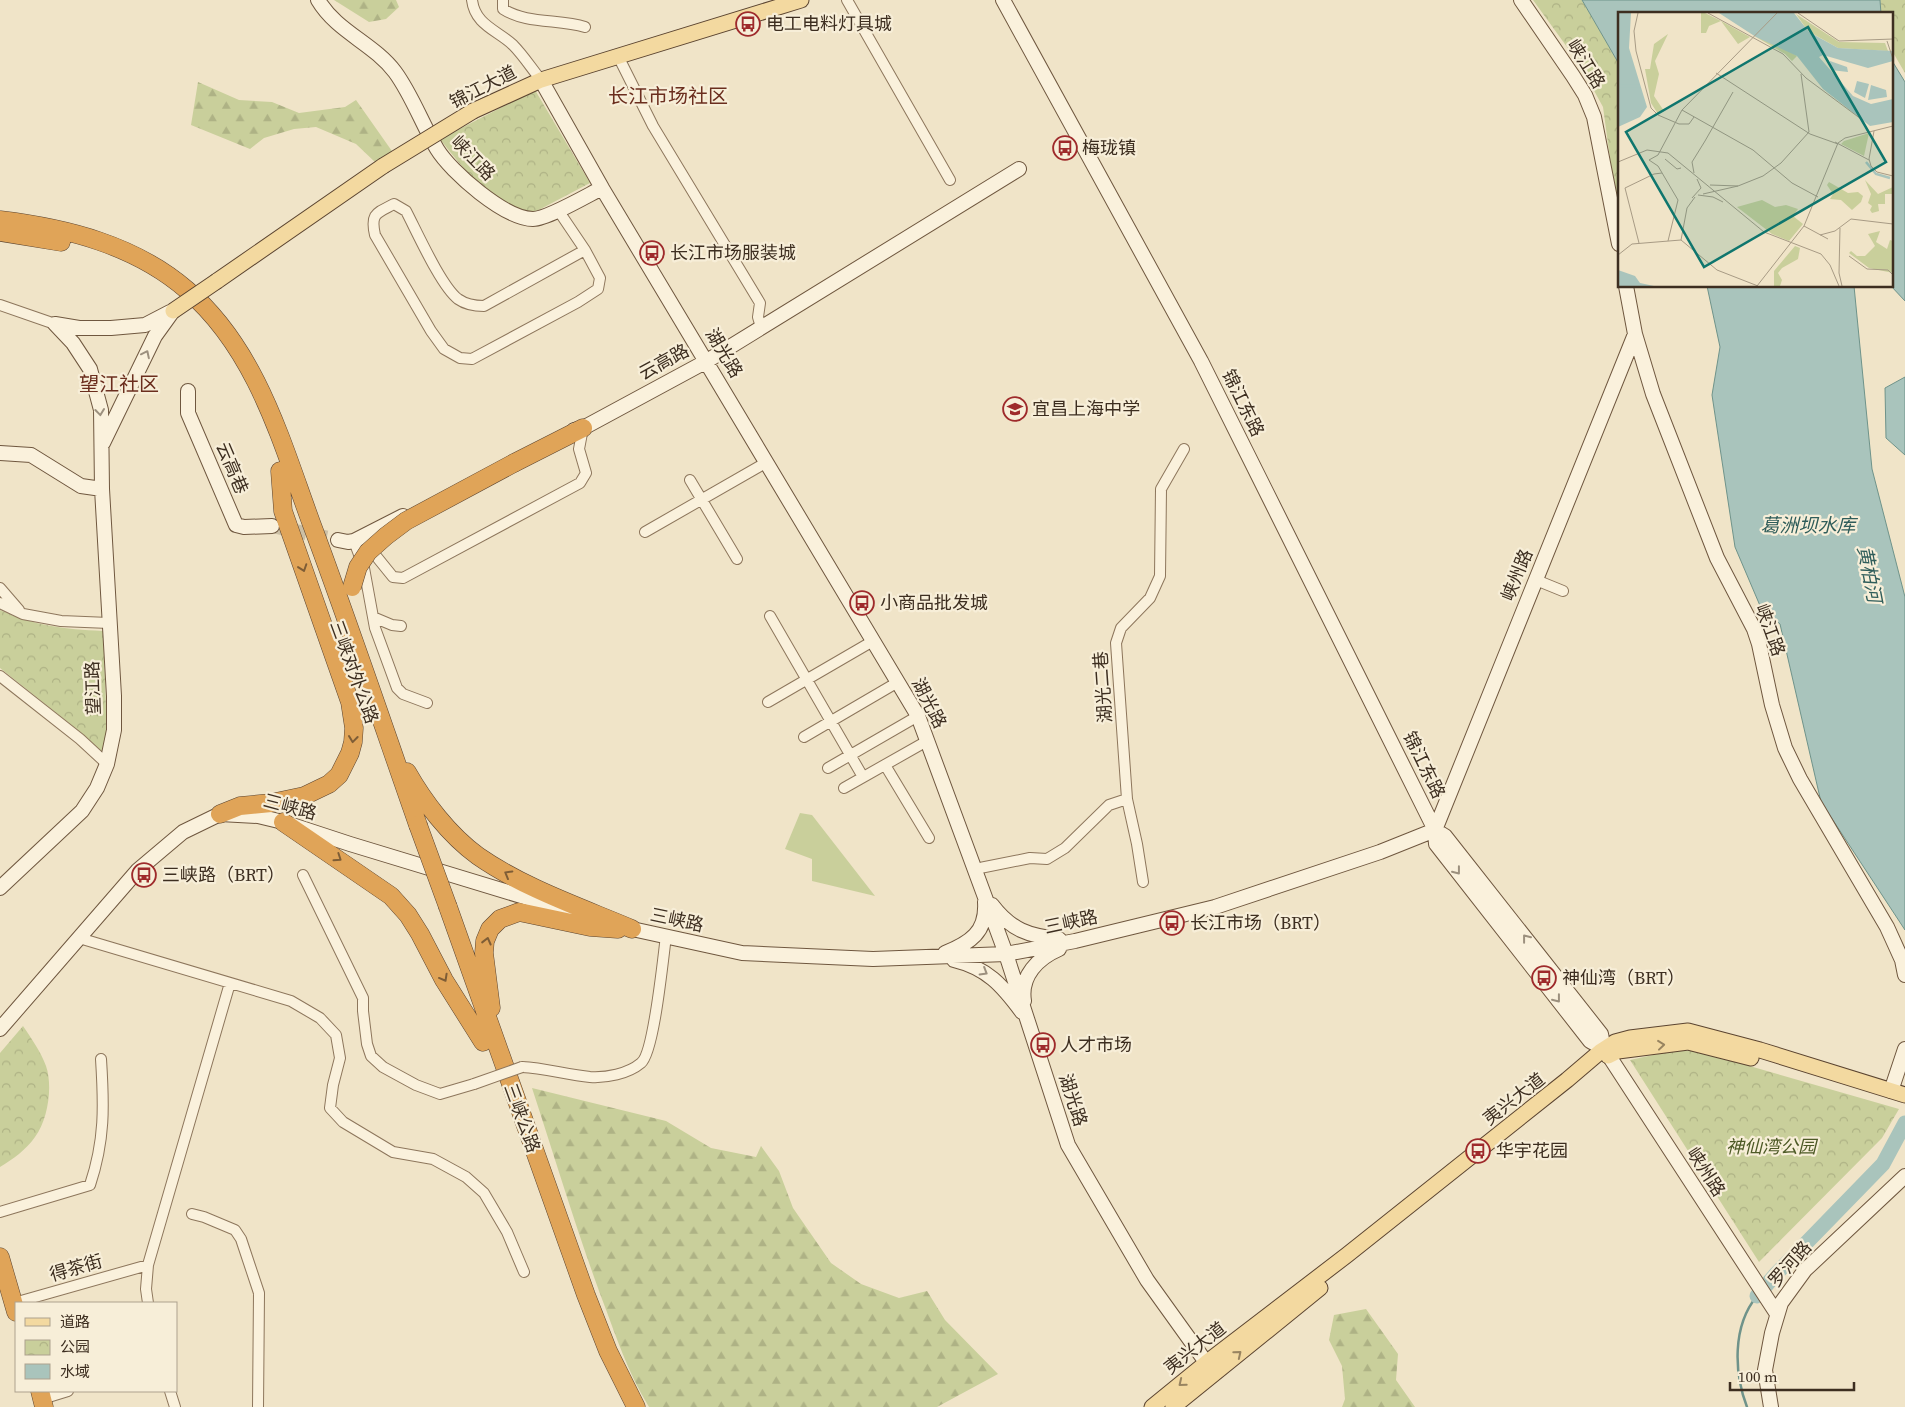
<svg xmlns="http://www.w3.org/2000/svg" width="1905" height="1407" viewBox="0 0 1905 1407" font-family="'Source Serif 4','Noto Sans SC',serif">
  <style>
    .green { fill: #c9cf9b }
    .forest { fill: url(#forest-firs) }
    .park { fill: url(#park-crowns) }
    .water { fill: #a9c4bc; stroke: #6f938a }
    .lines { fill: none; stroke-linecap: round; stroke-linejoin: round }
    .stream { stroke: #6f938a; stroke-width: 2.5 }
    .river { stroke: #a9c4bc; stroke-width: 15 }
    .secondary-tunnel { stroke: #ccc0a6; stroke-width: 14; stroke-dasharray: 14 7; stroke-linecap: butt }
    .street-casing { stroke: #8d765c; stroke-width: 12 }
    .secondary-casing { stroke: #6f573f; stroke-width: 16 }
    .primary-casing { stroke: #5b4430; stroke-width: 17 }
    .highway-casing { stroke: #5b4430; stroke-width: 19 }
    .street { stroke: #faf1dc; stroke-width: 10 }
    .secondary { stroke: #faf1dc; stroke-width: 14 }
    .primary { stroke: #f3d9a0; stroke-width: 15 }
    .highway { stroke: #e0a458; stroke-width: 18 }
    .street-bridge-casing { stroke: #8d765c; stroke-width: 12; stroke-linecap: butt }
    .primary-bridge-casing { stroke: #5b4430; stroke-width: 17; stroke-linecap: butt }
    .highway-bridge-casing { stroke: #5b4430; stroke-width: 19; stroke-linecap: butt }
    .street-bridge { stroke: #faf1dc; stroke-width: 10 }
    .primary-bridge { stroke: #f3d9a0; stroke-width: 15 }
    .highway-bridge { stroke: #e0a458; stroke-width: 18 }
    .oneway { stroke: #9c907e }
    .oneway2 { stroke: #7e5d36 }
    .oneway3 { stroke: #988460 }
    .labels { text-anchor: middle; stroke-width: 4.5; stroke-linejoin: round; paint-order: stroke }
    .poi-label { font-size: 18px; fill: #3d2e20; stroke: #f7eed8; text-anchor: start }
    .street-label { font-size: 18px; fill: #3d2e20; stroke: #f7eed8 }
    .park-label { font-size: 18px; font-style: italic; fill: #4d5a26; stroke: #f7eed8 }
    .water-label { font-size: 19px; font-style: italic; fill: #2f5d5a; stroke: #f7eed8 }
    .quarter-label { font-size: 20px; fill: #6b2e1e; stroke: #f7eed8 }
    .inset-river { fill: none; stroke: #a9c4bc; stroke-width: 2.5 }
    .inset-road { fill: none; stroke: #a89b85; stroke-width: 1 }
    .view { fill: #0f766e; fill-opacity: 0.15; stroke: #0f766e; stroke-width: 2.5 }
    .inset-edge { fill: none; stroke: #3d2e20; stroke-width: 2.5 }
  </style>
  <defs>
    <pattern id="forest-firs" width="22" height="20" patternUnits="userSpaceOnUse" patternTransform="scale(1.25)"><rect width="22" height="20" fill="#c9cf9b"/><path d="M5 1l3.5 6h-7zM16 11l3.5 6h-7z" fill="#aeb285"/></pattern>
    <pattern id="park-crowns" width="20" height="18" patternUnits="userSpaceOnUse" patternTransform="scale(1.25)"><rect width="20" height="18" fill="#c9cf9b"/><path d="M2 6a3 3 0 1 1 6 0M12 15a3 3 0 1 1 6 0" fill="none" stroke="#aeb285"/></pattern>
  </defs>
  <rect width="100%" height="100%" fill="#f0e4c8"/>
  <path class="green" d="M800,813L812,815L875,896L812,881V859L785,849Z"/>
  <path class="forest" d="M334,0H396L399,7L386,19L369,22Z
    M198,82L239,100L272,102L299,113L345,107L356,100L394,154L376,163L356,144L316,127L294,129L264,138L250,149L191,125Z
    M532,1088L666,1121L711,1148L756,1157L761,1146L779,1171L793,1208L831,1263L861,1284L899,1298L927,1291L945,1320L998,1374L937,1407H649C628,1373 616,1336 602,1299C576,1229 555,1158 532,1088Z
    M1366,1309L1398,1354L1396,1380L1415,1407H1342L1345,1399L1342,1366L1329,1340L1334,1315Z"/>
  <path class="park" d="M1533,0H1582L1619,64V194L1615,195L1603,107L1580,65Z
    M1880,0H1905V73L1891,49V14H1881Z
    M535,90L590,183L531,214C525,212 518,211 513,208C483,193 460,165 440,139Z
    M0,610C35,626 64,629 103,631L108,754L106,756L85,736L0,668Z
    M23,1026C31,1038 41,1052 46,1066C53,1086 48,1120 35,1137C26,1150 13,1159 0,1167V1053Z
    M1694,1050L1899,1109L1882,1138L1759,1262L1630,1060L1667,1052Z"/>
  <path class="water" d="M1582,0H1880L1881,14H1619V64Z
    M1891,59L1905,82V301L1891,286Z
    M1707,286H1854L1872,469L1905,597V930L1821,802L1780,624L1761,608L1735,547L1712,395L1720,347Z
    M1905,377V455L1886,438L1885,388Z"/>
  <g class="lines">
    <path class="stream" d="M1747,1407C1734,1373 1732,1326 1757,1296"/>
    <path class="river" d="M1757,1296L1776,1274L1883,1164L1905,1123"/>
    <path class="secondary-tunnel" d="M272,526L338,540"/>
    <g class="street-casing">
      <path id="street" d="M472,0C475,25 497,30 513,45C523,55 532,69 541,80
        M503,0V9C526,24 559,19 585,27
        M847,0L950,180
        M618,56L653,126L760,303L758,317L761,327
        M558,210L585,250L600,278L598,289L578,302L472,359L460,358L444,349L431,331L375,235C370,213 377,213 394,204L406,211C417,232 441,286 458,299C465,304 475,306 484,306L585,250
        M0,305L55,324
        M690,480L737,559
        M645,532L767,462
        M354,541L364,568L375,628L397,688L403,694L427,703
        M376,556L393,577L403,578L580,483L586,473L579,449L583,428
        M1536,580L1563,591
        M0,588L19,610
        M0,603L23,614L61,621L109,623
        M770,616L863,777
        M373,617L392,625L401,626
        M0,676L80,739L107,764
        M768,702L873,641
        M804,737L898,682
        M885,765L929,838
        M828,768L918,716
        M844,788L927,741
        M975,869L1030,858L1047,859L1065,848L1109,805L1127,799
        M303,875L363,998V1011L367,1044L371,1056L383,1067L416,1085L440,1094L474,1084
        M1143,882L1137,844L1127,799L1116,643L1121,628L1150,598L1160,576L1161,489L1184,449
        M79,938L291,1001L320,1018L336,1035L340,1058L333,1085L330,1108L343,1122L393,1152L433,1159L466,1177L484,1193L507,1232L524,1272
        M522,1067C545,1068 567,1075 590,1077C606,1078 628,1074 641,1063C654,1053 663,958 666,936
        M0,1212L90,1185C105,1140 104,1106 101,1059
        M192,1214L204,1217L235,1230L241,1239L259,1293L258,1407
        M14,1303L148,1265
        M148,1303L146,1289L148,1265L230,983
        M170,1391L175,1407
        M42,1399L68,1391"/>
    </g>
    <g class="secondary-casing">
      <path id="secondary" d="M318,0C337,32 373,43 395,72C412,95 422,124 437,149C451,172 505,219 533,219C547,219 588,195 602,188
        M1003,0L1201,361L1435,830
        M1521,0L1573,76L1585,95L1594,117L1619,244
        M541,80L602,188L918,716L1006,954L1068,1145L1147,1280L1213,1372
        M1626,286L1635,334L1653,394L1717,558L1754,629L1759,644L1772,705L1785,748L1800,779L1887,927L1902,960L1905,975
        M55,324L79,328H111L145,325L170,312
        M188,391V413L236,525L244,527L272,526
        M574,430L583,428L707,361L1019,169
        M103,443L155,336L173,311
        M0,453L31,455L81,486L102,489
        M338,540L348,542L354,541L403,516
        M1435,830L1445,836L1601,1034L1604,1049L1609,1056L1777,1314
        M0,888L82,811L97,788L107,764L114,730V696L102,489L101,410L90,369L73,343L55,324
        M992,905C1011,930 1029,936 1059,939
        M623,927L742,953L873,959L1006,954L1075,941L1215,907L1380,852L1435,830
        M945,953C970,943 987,932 985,902
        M954,960C987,968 1002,985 1022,1012
        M1024,1001C1020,976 1038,958 1059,949
        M0,1029L138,870L183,832L220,814L258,816L283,822L350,844L567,910
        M1604,1049L1590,1041L1436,844L1435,830L1635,334
        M1891,1091L1905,1049
        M1771,1407L1765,1370L1772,1333L1781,1303L1805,1270L1905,1176"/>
    </g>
    <g class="primary-casing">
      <path id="primary" d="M473,111L541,80L801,0
        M217,281L383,166
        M1608,1056L1618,1051L1688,1042L1751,1058
        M1152,1407L1206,1363L1347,1255L1567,1080L1601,1051L1615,1042L1630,1038L1688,1031L1760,1050L1905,1095
        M1173,1407L1320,1288"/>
    </g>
    <g class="highway-casing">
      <path id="highway" d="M0,220C67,228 135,245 187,290C257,350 281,441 312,525C349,624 383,725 418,825
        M0,232L61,242
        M514,463L583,428
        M407,772C424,802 449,835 478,856C524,888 580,907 632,929
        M220,814L240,806L271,803L304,796L329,784L339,775L350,753L353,742L354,728L350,702L283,511L280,471
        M283,822L391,896L408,915L420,934L444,980L483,1042
        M448,907L586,1295L608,1351L636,1407
        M491,1008L484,953L485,941L490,929L500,919L519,912L590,927L618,929
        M0,1257L16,1312
        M40,1391L44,1407"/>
    </g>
    <use href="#street" class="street"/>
    <use href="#secondary" class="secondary"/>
    <use href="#primary" class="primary"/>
    <use href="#highway" class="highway"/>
    <g class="street-bridge-casing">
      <path id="street-bridge" d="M474,1084L522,1067"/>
    </g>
    <g class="primary-bridge-casing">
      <path id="primary-bridge" d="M383,166L473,111
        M173,311L217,281"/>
    </g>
    <g class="highway-bridge-casing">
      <path id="highway-bridge" d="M352,587L358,567L368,552L386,536L406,521L514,463
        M418,825L448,907"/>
    </g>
    <use href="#street-bridge" class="street-bridge"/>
    <use href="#primary-bridge" class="primary-bridge"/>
    <use href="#highway-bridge" class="highway-bridge"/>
  </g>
  <defs><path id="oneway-chevron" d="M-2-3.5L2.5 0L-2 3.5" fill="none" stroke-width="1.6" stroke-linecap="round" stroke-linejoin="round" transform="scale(1.25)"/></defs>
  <g class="oneway">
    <use href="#oneway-chevron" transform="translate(146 354) rotate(-64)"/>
    <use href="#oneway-chevron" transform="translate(100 412) rotate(83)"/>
    <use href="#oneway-chevron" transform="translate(1457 871) rotate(52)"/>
    <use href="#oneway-chevron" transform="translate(1526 938) rotate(-128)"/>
    <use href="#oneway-chevron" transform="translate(984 972) rotate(31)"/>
    <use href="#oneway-chevron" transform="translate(1557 999) rotate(52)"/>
  </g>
  <g class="oneway2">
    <use href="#oneway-chevron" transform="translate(303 568) rotate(71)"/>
    <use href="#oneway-chevron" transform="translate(353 739) rotate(97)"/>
    <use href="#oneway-chevron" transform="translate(338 858) rotate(34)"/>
    <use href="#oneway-chevron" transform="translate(508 874) rotate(-150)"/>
    <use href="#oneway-chevron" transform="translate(487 941) rotate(-76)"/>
    <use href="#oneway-chevron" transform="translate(444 978) rotate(61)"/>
  </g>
  <g class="oneway3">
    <use href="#oneway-chevron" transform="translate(1661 1045) rotate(-6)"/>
    <use href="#oneway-chevron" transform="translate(1238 1354) rotate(-39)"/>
    <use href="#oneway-chevron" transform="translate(1182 1383) rotate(141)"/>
  </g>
  <defs>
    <g id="bus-ring" transform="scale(1.25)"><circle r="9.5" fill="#f7eed8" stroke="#9e2a2b" stroke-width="1.5"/><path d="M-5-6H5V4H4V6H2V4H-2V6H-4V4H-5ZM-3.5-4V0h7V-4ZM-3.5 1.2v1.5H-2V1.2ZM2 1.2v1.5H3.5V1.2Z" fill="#9e2a2b"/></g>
    <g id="school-ring" transform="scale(1.25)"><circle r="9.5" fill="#f7eed8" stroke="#9e2a2b" stroke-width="1.5"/><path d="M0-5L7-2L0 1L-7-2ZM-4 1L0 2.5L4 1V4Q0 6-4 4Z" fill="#9e2a2b"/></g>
  </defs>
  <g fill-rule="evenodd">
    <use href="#bus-ring" x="748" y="24"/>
    <use href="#bus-ring" x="1065" y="148"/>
    <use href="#bus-ring" x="652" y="253"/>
    <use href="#school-ring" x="1015" y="409"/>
    <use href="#bus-ring" x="862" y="603"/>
    <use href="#bus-ring" x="144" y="875"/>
    <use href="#bus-ring" x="1172" y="923"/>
    <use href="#bus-ring" x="1544" y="978"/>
    <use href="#bus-ring" x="1043" y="1045"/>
    <use href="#bus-ring" x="1478" y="1151"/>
  </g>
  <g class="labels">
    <g class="poi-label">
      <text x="766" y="30">电工电料灯具城</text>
      <text x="1082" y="154">梅珑镇</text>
      <text x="670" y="259">长江市场服装城</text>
      <text x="1032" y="415">宜昌上海中学</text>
      <text x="880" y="609">小商品批发城</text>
      <text x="162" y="881">三峡路（BRT）</text>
      <text x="1190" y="929">长江市场（BRT）</text>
      <text x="1562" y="984">神仙湾（BRT）</text>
      <text x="1060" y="1051">人才市场</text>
      <text x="1496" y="1157">华宇花园</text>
    </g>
    <g class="street-label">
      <text transform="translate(1586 64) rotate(58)" y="6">峡江路</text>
      <text transform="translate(483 87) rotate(-27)" y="6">锦江大道</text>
      <text transform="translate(473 158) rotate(46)" y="6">峡江路</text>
      <text transform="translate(724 353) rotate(59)" y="6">湖光路</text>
      <text transform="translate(664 362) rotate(-29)" y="6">云高路</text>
      <text transform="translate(1243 403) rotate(64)" y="6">锦江东路</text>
      <text transform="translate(232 468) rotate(67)" y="6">云高巷</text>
      <text transform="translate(1517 575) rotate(-68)" y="6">峡州路</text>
      <text transform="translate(1770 630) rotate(70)" y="6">峡江路</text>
      <text transform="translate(354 672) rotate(70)" y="6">三峡对外公路</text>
      <text transform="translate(1103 687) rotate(-94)" y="6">湖光二巷</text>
      <text transform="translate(93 688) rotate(-92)" y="6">望江路</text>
      <text transform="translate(929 703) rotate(63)" y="6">湖光路</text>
      <text transform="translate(1424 765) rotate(64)" y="6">锦江东路</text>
      <text transform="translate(290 807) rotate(15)" y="6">三峡路</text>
      <text transform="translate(677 920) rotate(12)" y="6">三峡路</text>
      <text transform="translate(1071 922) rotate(-12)" y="6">三峡路</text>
      <text transform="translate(1514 1099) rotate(-38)" y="6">夷兴大道</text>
      <text transform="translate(1073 1100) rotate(72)" y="6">湖光路</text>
      <text transform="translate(522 1118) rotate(70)" y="6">三峡公路</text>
      <text transform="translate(1706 1172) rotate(57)" y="6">峡州路</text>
      <text transform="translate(1790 1264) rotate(-49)" y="6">罗河路</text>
      <text transform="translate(76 1268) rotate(-16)" y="6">得茶街</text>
      <text transform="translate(1195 1348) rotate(-38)" y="6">夷兴大道</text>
    </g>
    <g class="park-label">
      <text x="1771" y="1153">神仙湾公园</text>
    </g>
    <g class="water-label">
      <text x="1808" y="532">葛洲坝水库</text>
      <text transform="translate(1870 574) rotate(79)" y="7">黄柏河</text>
    </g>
    <g class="quarter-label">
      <text x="668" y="103">长江市场社区</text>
      <text x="119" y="391">望江社区</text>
    </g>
  </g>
  <g transform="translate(1618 12)">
    <rect width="275" height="275" fill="#f0e4c8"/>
    <path d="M83,1H87L103,9L91,14L88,21H83ZM50,22L37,49L41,62L36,84L46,99L40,102L33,91L27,57H32L36,32ZM247,168L260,182L275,175V182H267V192H260L261,199L254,201L252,198L254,194L250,191L253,182ZM211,170L230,181L240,180L245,184L243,190L234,198L223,188L212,187L215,182L209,173ZM144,188L157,195L168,193L180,197L175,204L185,212L171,229L154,222L119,195ZM262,219L258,230L269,237L272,228L275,229V261L251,256L231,241L233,239L239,244H247L257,234L250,222ZM177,234L182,236L180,247L164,256L160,261L164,268L162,274H156V259Z" fill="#c9cf9b"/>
    <path d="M178,2L221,30L267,31L270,39L220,36L190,19ZM103,9L132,25L120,32ZM138,25L157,31L179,44L174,49L167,42ZM251,121L246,144L223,132L226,129Z" fill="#c9cf9b"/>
    <path d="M0,1H13L11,36L29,95L22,105L0,115ZM101,1H176L191,20L220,36L275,39V49L250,56L205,43L201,45L235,84L253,92L275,87V110L252,114L205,77L179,44L138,25ZM212,49L229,55L230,60L213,58ZM239,69L251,72L247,86L236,80ZM253,73L268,78L269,85L250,88ZM0,258L17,264L22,271L36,274H0Z" fill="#a9c4bc"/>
    <path class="inset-river" d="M0,74H22M248,150L258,162L272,166"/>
    <path class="inset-road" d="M20,1L16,19L18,39L33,96L40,103L61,112H71L76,105M90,1L165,42L188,66L243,107L250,120M180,1L221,29L275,27M269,29L275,47M98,61L192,122L220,132M183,62L191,120M64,98L135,138L174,171L200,185M256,119L251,147L253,154L259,160L275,164M87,129L115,80M217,130L251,148M47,147L59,157L63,156M31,148L40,143L64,98L159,1M31,148L40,154L60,188L50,229M0,150L29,138L50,141L146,220L203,242L212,253L221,274M76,161L74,150L87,129M92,173L120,174M85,182L120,174L145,164L163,151L191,120M80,183L95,185L105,190M74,186L83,176L79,167M186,214L210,227M222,216L221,261L224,274M202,223L217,219L233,207L275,212M63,228L69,196L77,185M21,231L7,176L36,162L44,161M0,243L14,232L63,228L99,258L140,274M231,244L249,257L270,258L275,263M139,274L186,214L220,131L227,126L275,114"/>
    <path class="view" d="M190,15L268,150L86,255L8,120Z"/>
    <rect width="275" height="275" class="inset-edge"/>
  </g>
  <rect x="15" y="1302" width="162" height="90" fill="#f7eed8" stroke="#ada18e"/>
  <rect x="25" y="1318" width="25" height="8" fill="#f3d9a0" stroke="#ada18e"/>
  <text x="60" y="1327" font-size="15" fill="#3d2e20">道路</text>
  <rect x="25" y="1340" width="25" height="15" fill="url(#park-crowns)" stroke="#ada18e"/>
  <text x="60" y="1352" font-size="15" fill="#3d2e20">公园</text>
  <rect x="25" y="1364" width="25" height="15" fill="#a9c4bc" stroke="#ada18e"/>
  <text x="60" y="1377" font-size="15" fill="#3d2e20">水域</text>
  <path d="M1730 1382v8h124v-8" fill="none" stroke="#3d2e20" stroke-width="2.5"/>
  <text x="1738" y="1382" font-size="15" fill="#3d2e20" stroke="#f7eed8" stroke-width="4" paint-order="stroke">100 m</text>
</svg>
